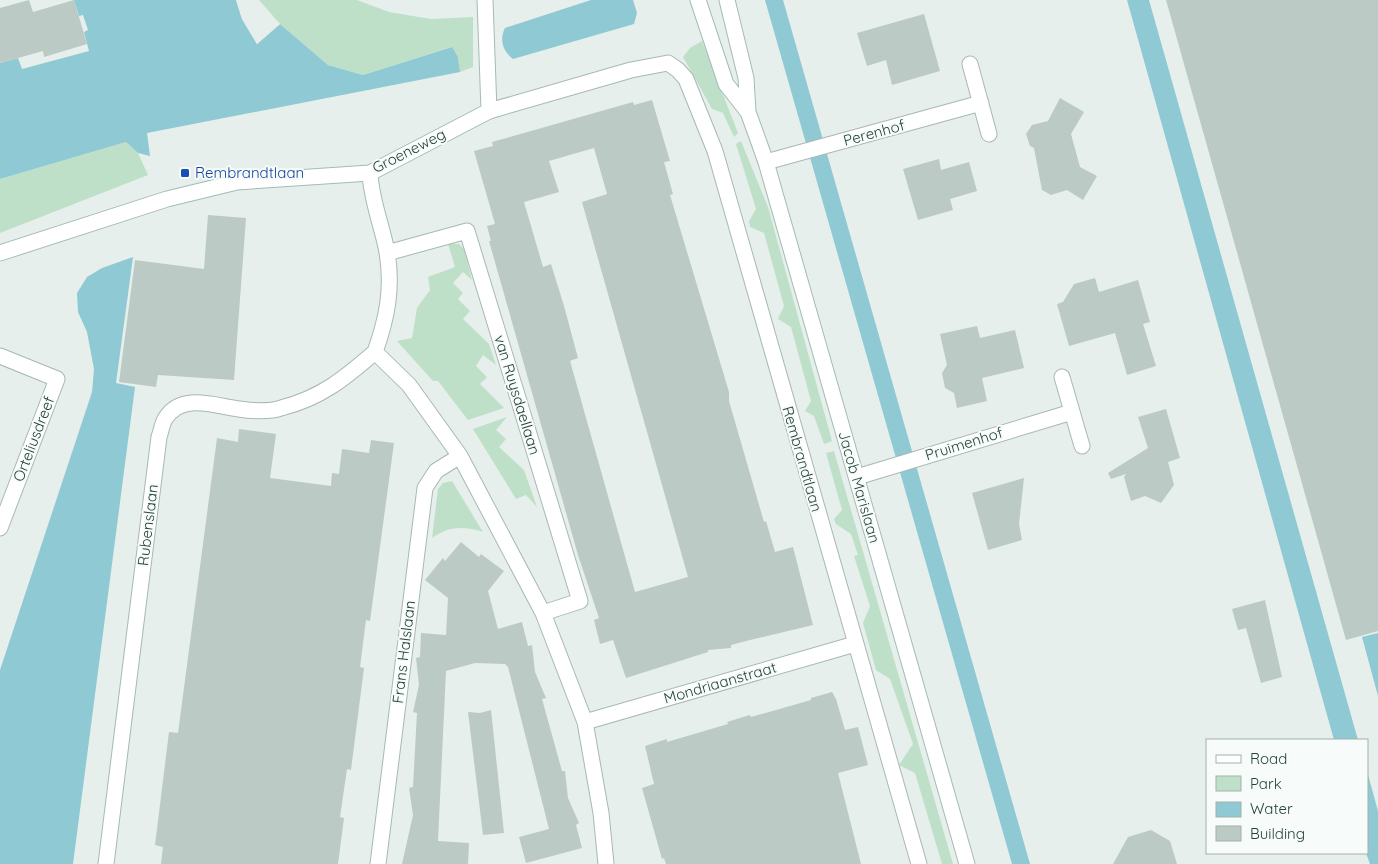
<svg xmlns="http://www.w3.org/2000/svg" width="1378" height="864" viewBox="0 0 1378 864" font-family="Quicksand,sans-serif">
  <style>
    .green { fill: #bfe0c8 }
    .water { fill: #8ec9d4 }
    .pier { fill: #e6efeb }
    .building { fill: #bbcac4; fill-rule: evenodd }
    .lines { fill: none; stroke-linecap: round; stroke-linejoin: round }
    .street-casing { stroke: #a8b8b2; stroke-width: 17 }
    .secondary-casing { stroke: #a4bbb3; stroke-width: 17 }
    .street { stroke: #fff; stroke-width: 15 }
    .secondary { stroke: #fff; stroke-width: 15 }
    .transit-dot { fill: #1a4fb4; stroke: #f7fbf9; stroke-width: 2 }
    .labels { text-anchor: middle; stroke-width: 4; stroke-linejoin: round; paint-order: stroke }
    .street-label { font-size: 15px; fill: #24423a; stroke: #f7fbf9 }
    .transit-label { font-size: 15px; fill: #164399; stroke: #f7fbf9; text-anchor: start }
  </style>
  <rect width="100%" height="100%" fill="#e6efeb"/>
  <path class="green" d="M259,0H357L389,12L431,19L473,17V67L460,72L458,57L451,47L363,75L328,65L280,24Z
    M702,41L738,133L734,137L723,113L712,109L683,57L690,48Z
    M741,141L768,207L832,441L824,444L814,416L805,411L811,401L791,327L778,319L784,306L764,233L750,227L749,221L756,209L736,144Z
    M126,142L138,153L148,175L0,233V179Z
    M448,244H459L464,249L472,280L463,272L453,283L463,293L458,299L470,311L463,319L489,344L496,365L483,355L476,366L487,377L480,384L504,408L468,420L438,381H433L397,341L412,338L417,308L430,290L428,277L455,267Z
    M507,417L496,430L506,439L499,447L524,470L537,507L526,495L516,499L473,429Z
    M834,451L953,864H942L915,773L899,765L913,744L890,679L876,670L863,623L870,606L854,556L858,555L851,534L836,524L834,519L842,510L826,453Z
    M452,481L483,532C464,526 449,526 432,538L438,489L443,483Z"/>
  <path class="water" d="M74,0H236L242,19L257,44L280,24L328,65L363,75L452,47L458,57L460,72L147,133L150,156L138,153L126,142L0,179V63L18,58L22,69L89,51L84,32L88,30L83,15L79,16Z
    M591,0H633L637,13L634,24L513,59C503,51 499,40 505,28Z
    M765,0H783L1030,864H1012Z
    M1127,0H1149L1358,740H1334Z
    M133,257L116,383L135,387L73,864H0V670L92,392L94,369L87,332L78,312L77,293L87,277L102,268Z
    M1378,633V696L1362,637Z
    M1367,771L1378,811V864H1370L1366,853Z"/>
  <path class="pier" d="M236,0H239L245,18L258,40L278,22L280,24L257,44L242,19Z"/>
  <path class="building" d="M29,0L33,12L74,0L87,44L44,57L43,51L0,63V8Z
    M1166,0H1378V631L1346,640Z
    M924,14L940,71L892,85L886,60L867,66L857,33Z
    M1060,98L1084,112L1071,134L1080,167L1097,176L1083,200L1067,190L1051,195L1042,190L1034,148L1030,146L1026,134L1032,125L1048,121Z
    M652,100L670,161L664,162L673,194L670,195L729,392V401L764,522L766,521L775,552L793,547L813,625L750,640L731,645V648L708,650V652L626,678L613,640L600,644L594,620L599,618L578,555L489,241H491L487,226L495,224L474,151L493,146L492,142L633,102L634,105ZM594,148L607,194L582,202L688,577L635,592L570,361L578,358L564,306L551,264L543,267L524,202L559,192L549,161Z
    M939,159L941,170L969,162L977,191L950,199L953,210L918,220L903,169Z
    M208,215L246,218L234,380L158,375L156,387L119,382L135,260L204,269Z
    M1095,278L1099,292L1138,280L1150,322L1143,324L1156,366L1127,375L1115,333L1069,346L1057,304L1063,302L1074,284Z
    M977,326L980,338L1015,330L1024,368L982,378L987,401L957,408L954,393L945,388L942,373L947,365L940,334Z
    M1166,409L1180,458L1168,462L1174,485L1161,503L1145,496L1131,501L1124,477L1126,474L1111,479L1108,473L1148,448L1138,417Z
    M239,429L276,434L270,478L331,486L332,473L339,474L342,449L369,453L371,440L394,443L370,621L366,620L360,667L364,668L351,770L347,769L340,817L344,818L338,864H161L163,847L155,845L169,732L178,733L217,438L238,442Z
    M1024,478L1019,524L1022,540L988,550L972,493Z
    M461,542L479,557L481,554L504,571L488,591L498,629L522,622L528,646L532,645L535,672L546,698L542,699L562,771H565L568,798L579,823L576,825L582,848L526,863L519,837L549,829L508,667L505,664L475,663L446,671L438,841L469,843L468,864H402L413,815L409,788L413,787L417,713L413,712L419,685L416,658L420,657L421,633L446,635L448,598L425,580L443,558L445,561Z
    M1265,600L1282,677L1261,683L1246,628L1238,630L1232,609Z
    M832,692L836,699L845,730L858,727L868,765L838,773L861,864H666L664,858L662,859L642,788L654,784L645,746L667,739V742L728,724L727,722L750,715L751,717L811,700V698Z
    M491,710L504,833L483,835L468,712L480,713Z
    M1151,830L1170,841L1177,864H1113L1128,837Z"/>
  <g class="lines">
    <g class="street-casing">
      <path id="street" d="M970,64L989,134
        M489,111L631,70L668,63L678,70L686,79L715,151L919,864
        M766,162L981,103
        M370,173C371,200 382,225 387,252C393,289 387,318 375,352L409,385L460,456L543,613L585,722L601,813L606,864
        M387,253L467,231L580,601L543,613
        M0,356L57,379L0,528
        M1062,377L1082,446
        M857,477L1072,412
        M585,722L855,644
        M106,864L159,437C161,432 162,424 165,419C181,392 215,406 239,409C251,411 270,412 281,408C321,398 345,378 375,352
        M378,864L425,488L436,471L460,456"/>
    </g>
    <g class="secondary-casing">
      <path id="secondary" d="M698,0L726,84L748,112
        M727,0L746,78L748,112L766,162L967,864
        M0,253L167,199L237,182L370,173L489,111L485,0"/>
    </g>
    <use href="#street" class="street"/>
    <use href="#secondary" class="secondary"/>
  </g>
  <rect class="transit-dot" x="180" y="168" width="10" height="10" rx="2.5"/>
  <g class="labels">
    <g class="street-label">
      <text transform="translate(874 133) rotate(-15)" y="5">Perenhof</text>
      <text transform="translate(409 151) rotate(-27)" y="5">Groeneweg</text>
      <text transform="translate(517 395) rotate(73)" y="5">van Ruysdaellaan</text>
      <text transform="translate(34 439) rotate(-69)" y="5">Orteliusdreef</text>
      <text transform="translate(964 444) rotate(-17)" y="5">Pruimenhof</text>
      <text transform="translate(802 459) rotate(74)" y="5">Rembrandtlaan</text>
      <text transform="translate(859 487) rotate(74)" y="5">Jacob Marislaan</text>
      <text transform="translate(148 525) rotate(-83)" y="5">Rubenslaan</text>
      <text transform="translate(404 652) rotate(-83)" y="5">Frans Halslaan</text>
      <text transform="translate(720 683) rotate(-16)" y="5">Mondriaanstraat</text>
    </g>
    <g class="transit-label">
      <text x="195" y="178">Rembrandtlaan</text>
    </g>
  </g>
  <rect x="1206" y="739" width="162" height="115" fill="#f7fbf9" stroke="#a3b1ad"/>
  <rect x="1216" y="755" width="25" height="8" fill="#ffffff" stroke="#a3b1ad"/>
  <text x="1250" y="764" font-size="15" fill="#24423a">Road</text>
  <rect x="1216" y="776" width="25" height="15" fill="#bfe0c8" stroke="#a3b1ad"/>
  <text x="1250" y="789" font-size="15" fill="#24423a">Park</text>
  <rect x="1216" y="802" width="25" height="15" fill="#8ec9d4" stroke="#a3b1ad"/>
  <text x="1250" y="814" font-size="15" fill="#24423a">Water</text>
  <rect x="1216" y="826" width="25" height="15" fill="#bbcac4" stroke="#a3b1ad"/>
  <text x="1250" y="839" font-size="15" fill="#24423a">Building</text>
</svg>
